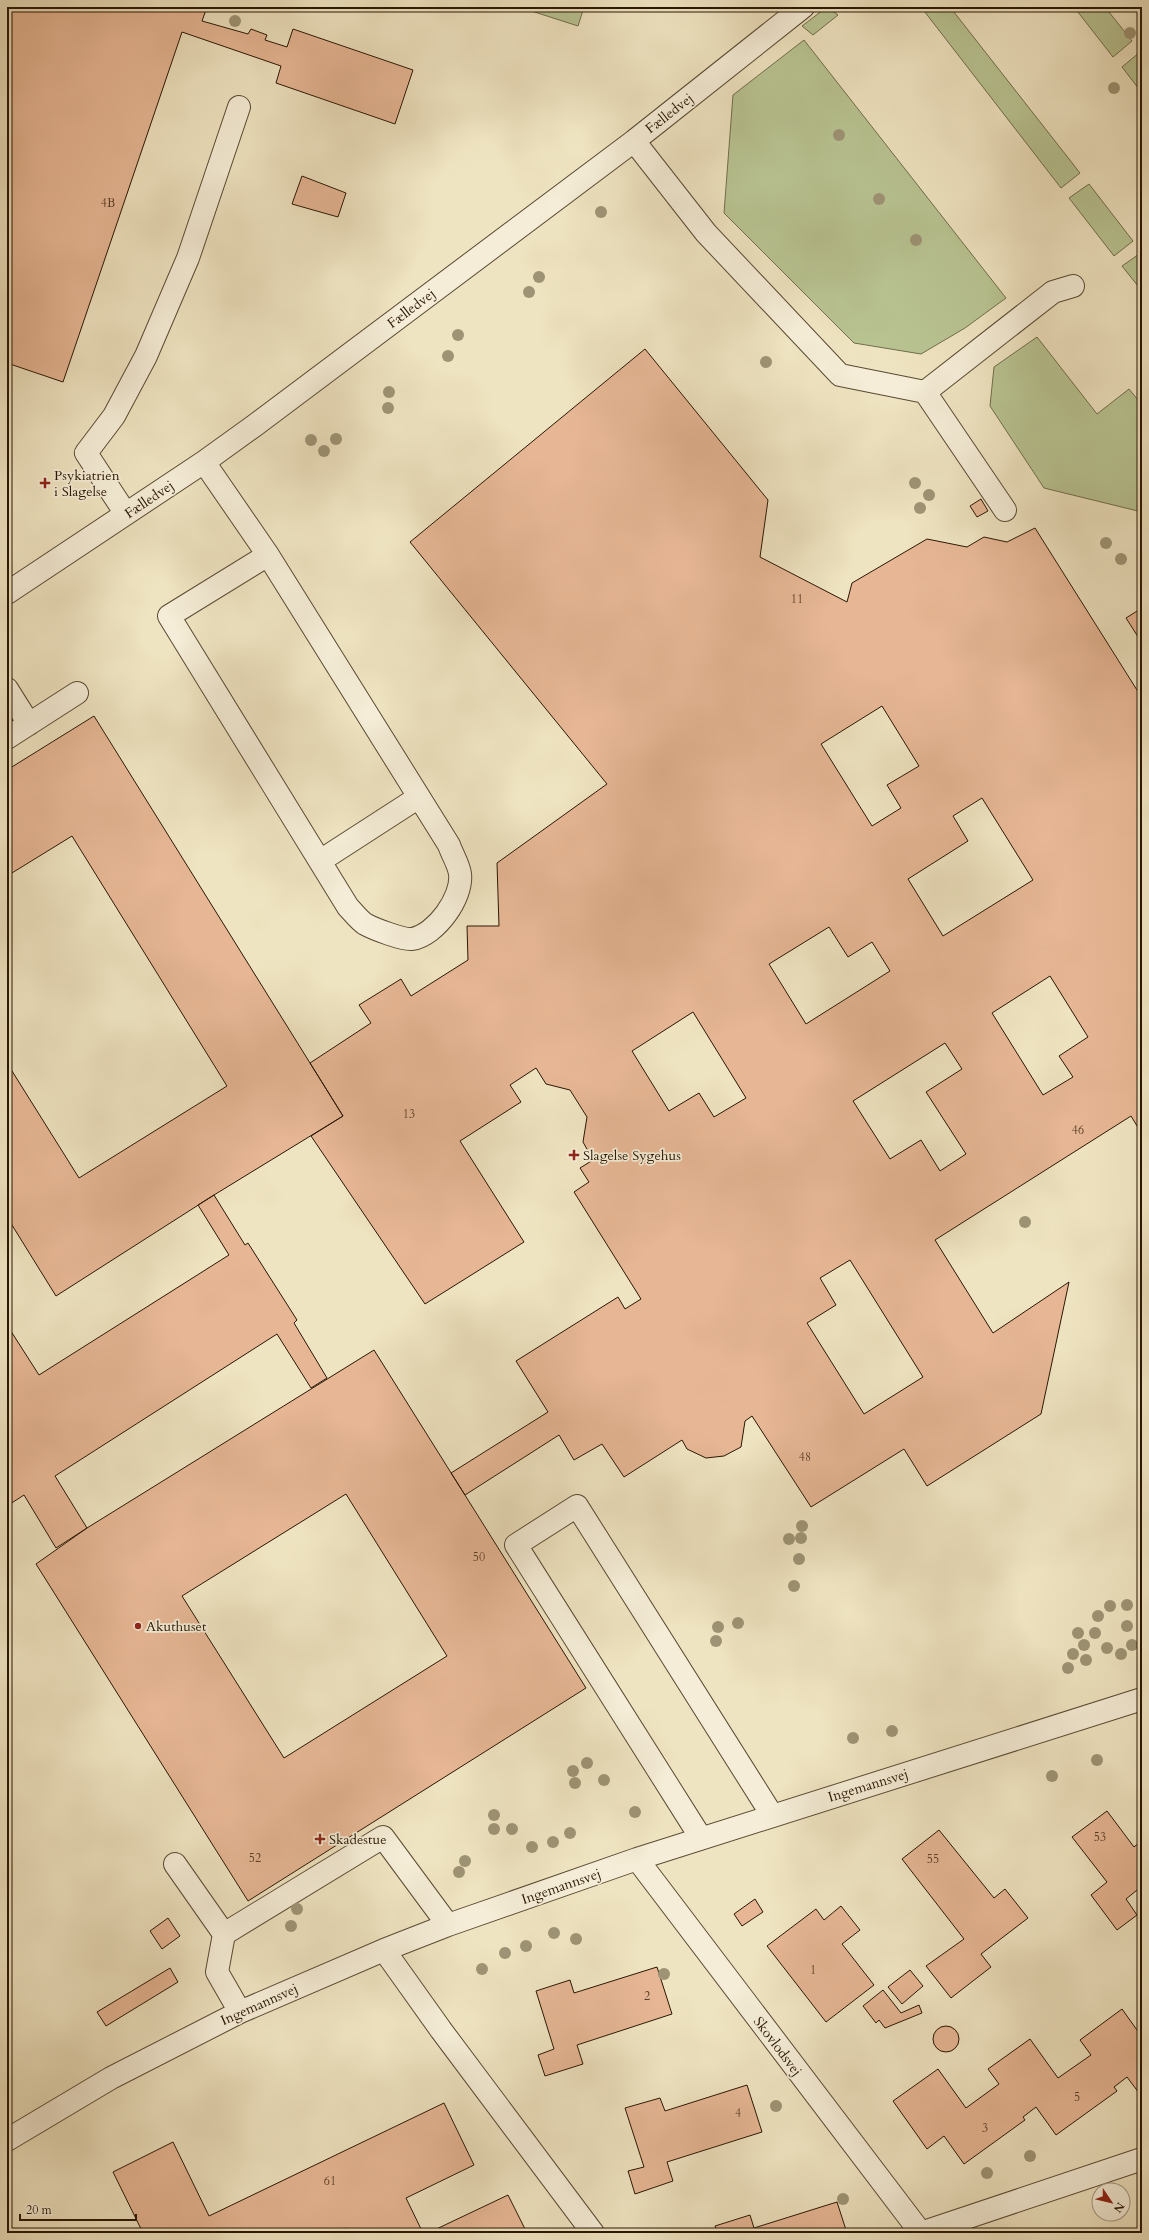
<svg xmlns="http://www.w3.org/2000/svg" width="1149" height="2240" viewBox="0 0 1149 2240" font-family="Cardo,serif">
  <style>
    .green { fill: #b9c493; stroke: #716d4c }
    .building { fill: #e7b795; stroke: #291604; fill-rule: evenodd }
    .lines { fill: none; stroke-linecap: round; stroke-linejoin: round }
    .minor-casing { stroke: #5a4a33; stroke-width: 24 }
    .minor { stroke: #f5edd7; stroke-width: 22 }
    .tree { fill: #9e9475 }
    .poi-dot { fill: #8f2418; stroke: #f5edd7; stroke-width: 1.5 }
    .labels { text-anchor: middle; stroke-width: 3.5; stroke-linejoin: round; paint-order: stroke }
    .number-label { font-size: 12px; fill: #583e28 }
    .street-label { font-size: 14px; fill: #291604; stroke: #f5edd7 }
    .poi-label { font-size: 14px; fill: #291604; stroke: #f5edd7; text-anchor: start }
  </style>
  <rect width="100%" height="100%" fill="#efe4c1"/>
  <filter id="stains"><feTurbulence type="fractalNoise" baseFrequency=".005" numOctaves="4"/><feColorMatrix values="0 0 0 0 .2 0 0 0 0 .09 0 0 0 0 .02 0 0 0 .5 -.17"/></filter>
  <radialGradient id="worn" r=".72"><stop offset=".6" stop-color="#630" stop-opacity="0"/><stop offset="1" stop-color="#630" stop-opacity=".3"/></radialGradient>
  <path class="green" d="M519,7H584L578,26Z
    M827,7L838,15L813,35L802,26Z
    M921,7H950L1080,173L1061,188Z
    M1074,7H1105L1132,41L1113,57Z
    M804,40L1006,298L965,328L921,354L854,343L724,213L733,95Z
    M1140,52L1142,55V93L1122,67Z
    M1089,184L1133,241L1114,256L1069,198Z
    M1142,252V291L1122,266Z
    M1037,337L1097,414L1129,389L1142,405V512L1044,488L990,406L994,367Z"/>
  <path class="building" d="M7,7H207L202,21L248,34L251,29L267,35L265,40L287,47L293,29L413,70L395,124L276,83L281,66L182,32L63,382L7,363Z
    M302,176L346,193L338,217L292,204Z
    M645,349L768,500L760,557L847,602L852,583L927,539L967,547L984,537L1007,542L1035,528L1142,698V1134L1131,1116L935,1240L993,1333L1069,1282L1041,1414L927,1486L904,1449L811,1507L752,1416L745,1421L741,1447L724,1456L706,1458L687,1449L682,1440L624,1477L602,1444L574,1460L559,1435L465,1495L451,1473L548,1412L516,1361L618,1297L625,1309L641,1299L574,1192L589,1182L580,1168L593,1160L583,1142L587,1117L570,1090L546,1084L536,1068L510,1085L521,1102L460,1141L524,1242L425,1304L311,1136L343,1116L310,1063L371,1023L359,1005L401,979L411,996L468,960L467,926H499L497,863L607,784L410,542ZM882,706L919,766L887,785L901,808L872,826L821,744ZM982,798L1033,880L943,936L908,879L968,841L953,816ZM829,927L848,957L872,942L890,971L806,1024L769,964ZM1050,976L1088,1037L1059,1056L1073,1077L1043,1095L992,1013ZM693,1012L746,1098L714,1117L699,1093L669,1111L632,1051ZM945,1043L962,1069L926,1092L966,1154L940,1171L921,1140L890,1159L853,1101ZM850,1260L923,1377L864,1414L807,1323L836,1305L820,1278Z
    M981,499L988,511L977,517L970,506Z
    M1142,608V643L1126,618Z
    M94,716L343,1116L214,1195L56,1296L7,1217V1063L79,1178L227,1086L72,836L7,876V770Z
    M214,1195L245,1245L248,1243L297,1320L294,1323L327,1378L311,1388L277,1334L55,1476L87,1528L56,1548L24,1495L7,1506V1325L39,1375L229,1255L198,1205Z
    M374,1350L586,1688L248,1901L36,1564L87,1528ZM346,1494L447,1656L284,1758L182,1596Z
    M1107,1811L1134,1847L1142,1840V1886L1126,1899L1137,1915L1117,1930L1091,1895L1107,1882L1072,1837Z
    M939,1830L994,1898L1005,1889L1028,1918L981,1954L991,1967L951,1998L926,1966L964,1939L902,1859Z
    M755,1899L763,1912L742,1926L734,1914Z
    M841,1906L860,1930L842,1944L874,1985L826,2022L767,1946L816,1909L824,1920Z
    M168,1918L180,1936L162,1949L150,1931Z
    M657,1967L672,2014L577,2045L583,2064L545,2076L538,2055L554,2049L536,1991L570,1980L574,1993Z
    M170,1968L178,1982L106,2026L97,2012Z
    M910,1970L923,1986L902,2004L888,1987Z
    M883,1990L901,2013L919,2005L922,2013L885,2028L879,2020L876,2023L863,2006Z
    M1122,2009L1142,2037V2097L1127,2077L1114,2087L1117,2091L1056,2135L1036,2107L1023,2117L1025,2120L964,2164L944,2136L927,2149L893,2101L938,2069L966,2108L999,2084L988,2069L1030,2039L1058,2078L1091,2055L1080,2040Z
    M933 2039a13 13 0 1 1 26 0a13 13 0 1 1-26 0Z
    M747,2085L762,2132L667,2162L673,2181L635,2194L628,2171L644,2167L625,2108L660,2098L665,2111Z
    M444,2103L474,2165L406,2198L423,2233H348L346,2228L336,2233H143L113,2172L173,2142L209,2216Z
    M508,2195L527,2233H428Z
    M837,2202L847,2233H718L715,2226L750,2215L754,2228Z
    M86,2229L87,2233H78Z"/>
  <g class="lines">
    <g class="minor-casing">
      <path id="minor" d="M634,141L706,233L840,375L925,392L1005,510
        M925,392L1053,292L1073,286
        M204,462L268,555
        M126,514L86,453L114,416L146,356L188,258L239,107
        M268,555L449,845C452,854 459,865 460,874C463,897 436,935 412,939C403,940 374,929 365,924C359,920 353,912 348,907L169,616Z
        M7,593L204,462L254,426L634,141L803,7
        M7,689L29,724
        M7,738L77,693
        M320,861L419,797
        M701,1838L516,1545L577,1506L772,1815
        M637,1859L921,2233
        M175,1864L224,1934
        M384,1950L441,2030L593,2233
        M240,2012L217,1972L224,1934L383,1837L448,1925
        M7,2140L111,2078L240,2012L384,1950L448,1925L637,1859L1142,1699
        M921,2233L1142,2159"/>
    </g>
    <use href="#minor" class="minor"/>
  </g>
  <g class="tree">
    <circle cx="235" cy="21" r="6"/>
    <circle cx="1130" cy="33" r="6"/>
    <circle cx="1114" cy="88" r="6"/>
    <circle cx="839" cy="135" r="6"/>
    <circle cx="879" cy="199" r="6"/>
    <circle cx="601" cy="212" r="6"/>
    <circle cx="916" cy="240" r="6"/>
    <circle cx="539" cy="277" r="6"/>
    <circle cx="529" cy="292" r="6"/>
    <circle cx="458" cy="335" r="6"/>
    <circle cx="448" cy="356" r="6"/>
    <circle cx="766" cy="362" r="6"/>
    <circle cx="389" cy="392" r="6"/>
    <circle cx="388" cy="408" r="6"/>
    <circle cx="336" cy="439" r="6"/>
    <circle cx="311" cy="440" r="6"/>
    <circle cx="324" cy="451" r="6"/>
    <circle cx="915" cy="483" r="6"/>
    <circle cx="929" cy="495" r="6"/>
    <circle cx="920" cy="508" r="6"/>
    <circle cx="1106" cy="543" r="6"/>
    <circle cx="1121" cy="559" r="6"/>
    <circle cx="1025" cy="1222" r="6"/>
    <circle cx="802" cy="1526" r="6"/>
    <circle cx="801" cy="1538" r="6"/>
    <circle cx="789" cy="1539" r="6"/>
    <circle cx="799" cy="1559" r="6"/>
    <circle cx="794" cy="1586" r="6"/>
    <circle cx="1127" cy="1605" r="6"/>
    <circle cx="1110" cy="1606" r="6"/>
    <circle cx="1098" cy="1616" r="6"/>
    <circle cx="738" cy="1623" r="6"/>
    <circle cx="1127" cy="1626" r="6"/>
    <circle cx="718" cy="1627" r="6"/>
    <circle cx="1078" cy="1633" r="6"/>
    <circle cx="1095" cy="1633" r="6"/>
    <circle cx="716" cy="1641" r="6"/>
    <circle cx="1084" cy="1645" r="6"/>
    <circle cx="1132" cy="1645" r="6"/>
    <circle cx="1107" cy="1648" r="6"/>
    <circle cx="1073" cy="1654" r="6"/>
    <circle cx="1121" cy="1654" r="6"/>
    <circle cx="1086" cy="1660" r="6"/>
    <circle cx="1068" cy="1668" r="6"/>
    <circle cx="892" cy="1731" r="6"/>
    <circle cx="853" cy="1738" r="6"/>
    <circle cx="1097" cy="1760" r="6"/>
    <circle cx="587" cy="1763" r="6"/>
    <circle cx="573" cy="1771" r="6"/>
    <circle cx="1052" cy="1776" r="6"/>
    <circle cx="604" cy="1780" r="6"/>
    <circle cx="575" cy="1783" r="6"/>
    <circle cx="635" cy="1812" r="6"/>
    <circle cx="494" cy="1815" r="6"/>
    <circle cx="494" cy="1829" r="6"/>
    <circle cx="512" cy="1829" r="6"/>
    <circle cx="570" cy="1833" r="6"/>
    <circle cx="553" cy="1842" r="6"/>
    <circle cx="532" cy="1847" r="6"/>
    <circle cx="465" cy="1861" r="6"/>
    <circle cx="459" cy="1872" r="6"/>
    <circle cx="297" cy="1909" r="6"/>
    <circle cx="291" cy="1926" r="6"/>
    <circle cx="554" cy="1933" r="6"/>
    <circle cx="576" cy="1939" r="6"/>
    <circle cx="526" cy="1946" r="6"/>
    <circle cx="505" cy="1953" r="6"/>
    <circle cx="482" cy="1969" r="6"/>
    <circle cx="664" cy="1974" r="6"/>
    <circle cx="776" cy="2106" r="6"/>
    <circle cx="1030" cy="2156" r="6"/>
    <circle cx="987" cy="2173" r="6"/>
    <circle cx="843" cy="2199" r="6"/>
  </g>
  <g class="poi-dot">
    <path d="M43 477h4v4h4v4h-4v4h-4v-4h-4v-4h4z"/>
    <path d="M572 1149h4v4h4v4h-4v4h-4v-4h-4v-4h4z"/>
    <circle cx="138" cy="1626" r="4"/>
    <path d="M318 1833h4v4h4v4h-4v4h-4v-4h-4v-4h4z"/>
  </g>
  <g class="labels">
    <g class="number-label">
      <text x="108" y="207">4B</text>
      <text x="797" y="603">11</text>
      <text x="409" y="1118">13</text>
      <text x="1078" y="1134">46</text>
      <text x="805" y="1461">48</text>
      <text x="479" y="1561">50</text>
      <text x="1100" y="1841">53</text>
      <text x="255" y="1862">52</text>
      <text x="933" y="1863">55</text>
      <text x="813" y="1974">1</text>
      <text x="647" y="2000">2</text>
      <text x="1077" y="2101">5</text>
      <text x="738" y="2117">4</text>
      <text x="985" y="2132">3</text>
      <text x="330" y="2185">61</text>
    </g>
    <g class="street-label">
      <text transform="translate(669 113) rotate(-38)" y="5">Fælledvej</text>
      <text transform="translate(411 308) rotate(-37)" y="5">Fælledvej</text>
      <text transform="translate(149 499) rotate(-34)" y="5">Fælledvej</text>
      <text transform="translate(868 1785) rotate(-17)" y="5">Ingemannsvej</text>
      <text transform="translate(561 1886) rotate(-19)" y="5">Ingemannsvej</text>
      <text transform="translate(259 2004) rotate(-24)" y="5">Ingemannsvej</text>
      <text transform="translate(778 2046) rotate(53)" y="5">Skovlodsvej</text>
    </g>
    <g class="poi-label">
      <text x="54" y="480">Psykiatrien<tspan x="54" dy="16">i Slagelse</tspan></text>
      <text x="583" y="1160">Slagelse Sygehus</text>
      <text x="146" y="1631">Akuthuset</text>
      <text x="329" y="1844">Skadestue</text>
    </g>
  </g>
  <rect width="1149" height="2240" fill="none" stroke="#efe4c1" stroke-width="24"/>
  <rect x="8" y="8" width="1133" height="2224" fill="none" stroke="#291604" stroke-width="2"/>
  <rect x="12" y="12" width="1125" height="2216" fill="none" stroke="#291604"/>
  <g transform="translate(1111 2202) rotate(125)"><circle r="19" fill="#f5edd7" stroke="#a39783"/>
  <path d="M0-3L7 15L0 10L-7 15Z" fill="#8f2418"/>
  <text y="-6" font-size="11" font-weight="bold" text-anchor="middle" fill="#291604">N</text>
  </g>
  <path d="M20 2214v6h116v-6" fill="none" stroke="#291604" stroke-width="2"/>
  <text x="26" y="2214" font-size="12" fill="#291604" stroke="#f5edd7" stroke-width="3" paint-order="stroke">20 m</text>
  <rect width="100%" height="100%" filter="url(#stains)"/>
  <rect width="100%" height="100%" fill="url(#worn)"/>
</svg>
